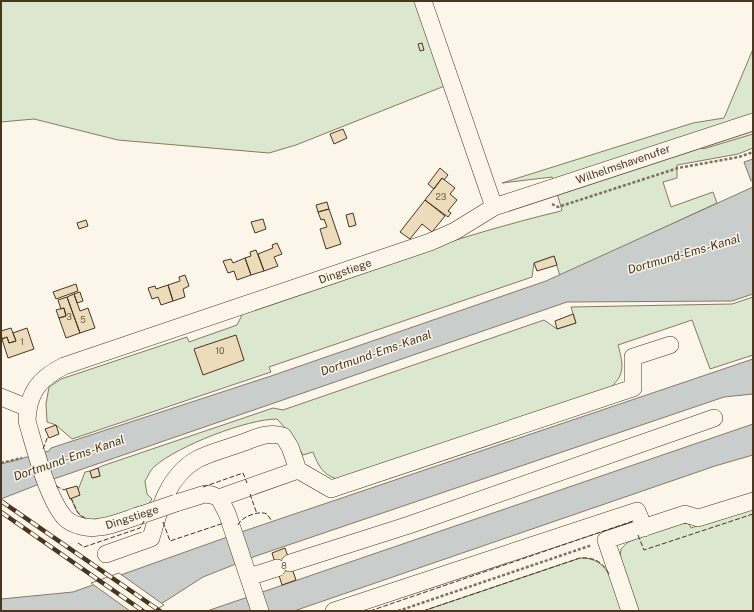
<svg xmlns="http://www.w3.org/2000/svg" width="754" height="612" viewBox="0 0 754 612" font-family="'Public Sans',sans-serif">
  <style>
    .green { fill: #dce7d0; stroke: #887966 }
    .parking { fill: #ede7d9; stroke: #887966 }
    .water { fill: #c9cecd; stroke: #887966 }
    .pier { fill: #fbf6e9; stroke: #887966 }
    .building { fill: #ecdcbc; stroke: #4a3520 }
    .lines { fill: none; stroke-linecap: round; stroke-linejoin: round }
    .minor-casing { stroke: #4a3520; stroke-width: 18 }
    .path { stroke: #7f6f5c; stroke-width: 2.5; stroke-dasharray: 3 2; stroke-linecap: butt }
    .minor { stroke: #fbf6e9; stroke-width: 17 }
    .rail-casing { stroke: #4a3520; stroke-width: 4.5 }
    .rail { stroke: #fbf6e9; stroke-width: 3; stroke-dasharray: 9; stroke-linecap: butt }
    .minor-bridge-casing { stroke: #4a3520; stroke-width: 18; stroke-linecap: butt }
    .minor-bridge { stroke: #fbf6e9; stroke-width: 17 }
    .fence { stroke: #4a3520; stroke-width: 1; stroke-dasharray: 5 2; stroke-linecap: butt }
    .labels { text-anchor: middle; stroke-width: 3; stroke-linejoin: round; paint-order: stroke }
    .number-label { font-size: 9px; fill: #725f47 }
    .street-label { font-size: 11px; fill: #4a3520; stroke: #fbf6e9 }
    .water-label { font-size: 12px; font-style: italic; fill: #4a3520; stroke: #fbf6e9 }
  </style>
  <rect width="100%" height="100%" fill="#fbf6e9"/>
  <path class="green" d="M1,1H417L447,85L296,145L269,153L118,140L34,119L1,122Z
    M753,49V148L738,154L677,165V178L663,182L671,207L713,192L717,203L560,276L554,256L534,263L532,277L269,367L271,372L72,439L56,425L47,422L46,404L49,387L61,379L187,337L189,342L237,325L243,313C348,276 452,237 561,211L562,210L552,177L502,183L693,123L724,118Z
    M753,297V355L710,369L692,320L618,345C624,367 625,375 608,390L345,481C326,477 320,471 313,452L303,455L286,429L277,419C247,419 178,446 155,466C151,469 148,476 145,481L147,494L152,499L148,506C131,512 92,531 78,513C75,509 73,503 71,498L80,495L78,490L85,472L90,471L93,478L100,476L98,468L102,466L273,408L283,410L544,320L557,329L576,323L571,307L732,304Z
    M753,507V611H637L620,558L621,549L628,542L681,521L689,524L691,528Z
    M580,558C611,557 614,588 622,611H423Z"/>
  <path class="parking" d="M753,128V134L703,149L696,145Z"/>
  <path class="water" d="M753,159V180L751,181L744,162Z
    M753,187V294L732,301L567,302L42,483L1,499V464L49,451L51,448L271,376L546,281Z
    M753,359V394L724,397L256,556L203,577L150,611H1V599L73,592L247,530Z
    M753,424V455L715,466L294,611H207Z"/>
  <path class="pier" d="M119,573L164,605L154,611H130L91,583Z"/>
  <path class="building" d="M422,43L424,50L420,51L418,44Z
    M343,129L347,138L334,144L330,134Z
    M440,168L448,175L444,180L442,178L434,189L428,184Z
    M442,178L455,188L450,194L457,200L448,211L451,213L448,217L425,200Z
    M425,200L445,216L432,232L422,224L410,239L400,232Z
    M327,202L329,209L318,212L316,205Z
    M329,209L341,244L326,249L320,229L327,227L324,219L321,220L318,212Z
    M353,213L356,225L349,227L346,215Z
    M263,219L266,229L255,233L251,222Z
    M86,220L88,226L79,229L77,223Z
    M277,243L282,254L274,257L278,266L264,271L258,254L273,248L272,245Z
    M256,250L264,271L251,275L245,258L251,256L250,252Z
    M554,256L557,265L537,271L534,263Z
    M245,258L251,275L237,280L234,271L228,273L223,261L231,259L233,263Z
    M185,275L189,286L183,289L185,297L173,301L168,285L180,281L179,277Z
    M76,284L78,291L56,299L53,292Z
    M168,285L173,301L161,305L158,297L152,299L148,288L155,286L156,289Z
    M80,292L83,301L77,303L74,294Z
    M74,294L80,311L88,308L95,328L80,333L67,297Z
    M67,297L80,333L66,338L59,318L66,316L64,308L61,309L58,300Z
    M64,308L66,316L59,318L56,310Z
    M573,314L576,323L557,329L555,321Z
    M11,328L16,341L9,343L7,337L2,339L1,331Z
    M27,328L34,349L8,358L2,339L7,337L9,343L16,341L13,333Z
    M236,335L244,360L203,375L194,349Z
    M56,425L59,434L49,438L45,429Z
    M98,468L100,476L92,478L90,471Z
    M77,486L80,495L70,499L66,489Z
    M285,548L296,580L282,585L272,553Z"/>
  <g class="lines">
    <g class="minor-casing">
      <path id="minor" d="M423,1L494,207
        M1,397L28,408
        M298,470L331,489L633,388V357L670,345
        M176,503L205,494L212,495L219,498L227,513L260,611
        M144,514C130,518 115,525 100,527C89,529 73,526 65,518C47,498 35,448 27,421C28,393 39,378 64,366L430,242L455,231L494,207L753,122
        M106,554L151,538C159,510 168,476 196,460C208,453 225,449 239,444C254,439 267,431 283,436L290,447L298,470L219,498
        M290,563L409,525L714,418
        M249,577L277,568
        M334,611L637,511L644,528
        M630,611L606,540L685,514L698,518L753,501"/>
    </g>
    <path class="path" d="M552,204L558,207L678,168L739,157L753,152
      M1,463L22,458
      M398,611L592,545"/>
    <use href="#minor" class="minor"/>
    <g class="rail-casing">
      <path id="rail" d="M1,501L160,611
        M1,512L143,611"/>
    </g>
    <use href="#rail" class="rail"/>
    <g class="minor-bridge-casing">
      <path id="minor-bridge" d="M144,514L176,503"/>
    </g>
    <use href="#minor-bridge" class="minor-bridge"/>
    <path class="fence" d="M43,449L48,436
      M56,486L64,490L66,489
      M203,487L243,473L247,483
      M250,494L257,514
      M71,498L78,513L86,519
      M163,522L170,541L224,523
      M238,525C241,517 259,510 267,514L271,520
      M638,535L644,550L753,514
      M78,543L84,547L140,528L144,521
      M370,611L633,521L634,523
      M423,611L580,558C594,557 603,562 609,574"/>
  </g>
  <g class="labels">
    <g class="number-label">
      <text x="441" y="200">23</text>
      <text x="69" y="320">3</text>
      <text x="83" y="323">5</text>
      <text x="22" y="345">1</text>
      <text x="220" y="354">10</text>
      <text x="284" y="569">8</text>
    </g>
    <g class="street-label">
      <text transform="translate(623 164) rotate(-19)" y="4">Wilhelmshavenufer</text>
      <text transform="translate(345 271) rotate(-19)" y="4">Dingstiege</text>
      <text transform="translate(132 517) rotate(-18)" y="4">Dingstiege</text>
    </g>
    <g class="water-label">
      <text transform="translate(684 254) rotate(-16)" y="4">Dortmund-Ems-Kanal</text>
      <text transform="translate(376 353) rotate(-19)" y="4">Dortmund-Ems-Kanal</text>
      <text transform="translate(69 458) rotate(-19)" y="4">Dortmund-Ems-Kanal</text>
    </g>
  </g>
  <rect width="754" height="612" fill="none" stroke="#4a3520" stroke-width="4"/>
</svg>
